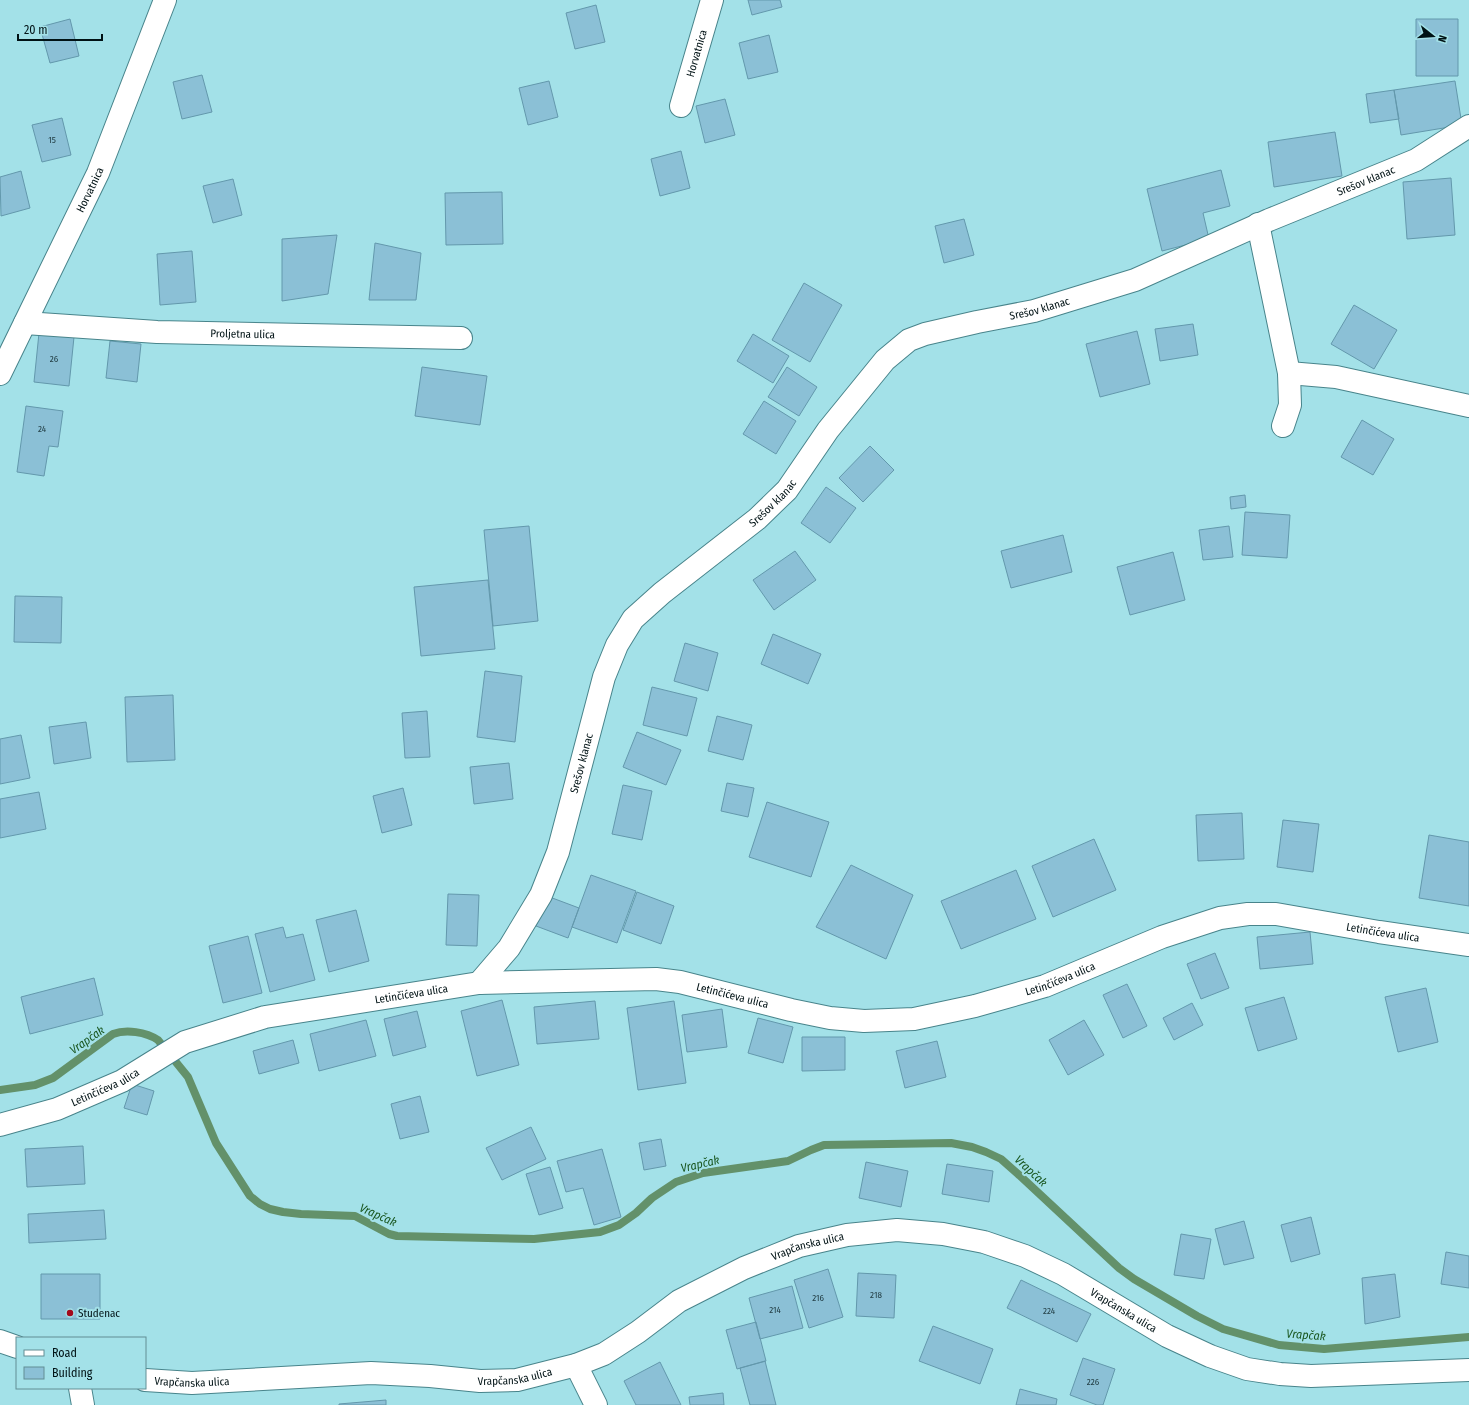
<svg xmlns="http://www.w3.org/2000/svg" width="1469" height="1405" viewBox="0 0 1469 1405" font-family="'Fira Sans Condensed',sans-serif">
  <style>
    .lines { fill: none; stroke-linecap: round; stroke-linejoin: round }
    .stream { stroke: #63916a; stroke-width: 8 }
    .building { fill: #8bc0d6; stroke: #6398ac }
    .street-casing { stroke: #48848b; stroke-width: 24 }
    .secondary-casing { stroke: #48848b; stroke-width: 24 }
    .street { stroke: #fff; stroke-width: 22 }
    .secondary { stroke: #fff; stroke-width: 22 }
    .poi-dot { fill: #a3081a; stroke: #a3e1e8; stroke-width: 1.5 }
    .labels { text-anchor: middle; stroke-width: 4; stroke-linejoin: round; paint-order: stroke }
    .number-label { font-size: 9px; fill: #233e45 }
    .street-label { font-size: 11px; fill: #001215; stroke: #a3e1e8 }
    .poi-label { font-size: 11px; fill: #001215; stroke: #a3e1e8; text-anchor: start }
    .water-label { font-size: 12px; font-style: italic; fill: #1a5720; stroke: #a3e1e8 }
  </style>
  <rect width="100%" height="100%" fill="#a3e1e8"/>
  <g class="lines">
    <path class="stream" d="M0,1090L35,1085L53,1078L113,1034C126,1029 146,1032 158,1040L188,1077L216,1143L250,1196L260,1204L270,1209L283,1212L301,1214L355,1216L389,1234L397,1236L534,1239L600,1232L619,1225L636,1213L652,1198L676,1182L703,1173L788,1161L811,1150L824,1145L951,1143L972,1147L986,1152L1001,1159L1018,1174L1119,1268L1134,1279L1197,1316L1223,1329L1279,1345L1324,1349L1469,1337"/>
  </g>
  <path class="building" d="M748,0H780L782,7L752,15Z
    M596,5L605,42L575,49L566,13Z
    M70,19L79,56L50,63L40,27Z
    M1416,19H1458V76H1416Z
    M769,35L778,72L748,79L739,43Z
    M202,75L212,112L182,119L173,82Z
    M549,81L558,117L528,125L519,88Z
    M1455,81L1462,125L1401,135L1394,90Z
    M1394,90L1399,119L1370,123L1366,94Z
    M725,99L735,135L705,143L696,106Z
    M62,118L71,155L42,162L32,125Z
    M1335,132L1342,176L1274,187L1268,142Z
    M681,151L690,188L660,196L651,159Z
    M1221,170L1230,206L1203,213L1209,239L1162,251L1147,189Z
    M21,171L30,208L1,216L0,177Z
    M1451,178L1455,235L1407,239L1403,182Z
    M233,179L242,215L213,223L203,186Z
    M502,192L503,244L446,245L445,193Z
    M964,219L974,255L944,263L935,226Z
    M337,235L328,294L282,301V239Z
    M375,243L421,253L416,300H369Z
    M192,251L196,302L160,305L157,254Z
    M804,283L842,305L810,362L772,340Z
    M1354,305L1397,330L1374,369L1331,344Z
    M1193,324L1198,355L1160,361L1155,329Z
    M1137,331L1150,384L1100,397L1086,344Z
    M39,333L74,337L69,386L34,382Z
    M753,334L789,356L773,383L737,361Z
    M110,341L141,344L137,382L106,378Z
    M422,367L487,376L480,425L415,416Z
    M787,367L817,387L799,416L768,397Z
    M764,401L796,421L776,454L743,434Z
    M26,406L63,411L58,447L49,446L44,476L17,472Z
    M1362,420L1394,439L1373,475L1341,457Z
    M870,446L894,470L863,502L839,478Z
    M826,487L856,508L830,543L801,523Z
    M1245,495L1246,507L1231,509L1230,497Z
    M1245,512L1290,515L1287,558L1242,555Z
    M529,526L538,621L493,626L484,530Z
    M1229,526L1233,557L1203,560L1199,530Z
    M1063,535L1072,572L1011,588L1001,551Z
    M795,551L816,580L774,610L753,580Z
    M1173,552L1185,600L1130,615L1117,567Z
    M488,580L495,649L421,656L414,587Z
    M15,596L62,597L61,643L14,642Z
    M773,634L821,654L808,684L761,664Z
    M685,643L718,653L708,691L674,681Z
    M485,671L522,676L515,742L477,737Z
    M652,687L697,698L687,736L643,725Z
    M173,695L175,760L127,762L125,697Z
    M427,711L430,757L405,758L402,713Z
    M717,716L752,725L743,760L708,751Z
    M86,722L91,758L54,764L49,727Z
    M637,732L681,750L666,785L623,767Z
    M21,735L30,778L0,784V739Z
    M509,763L513,799L474,804L470,767Z
    M727,783L754,788L748,817L721,811Z
    M623,785L652,791L642,840L612,834Z
    M403,788L412,825L382,833L373,796Z
    M39,792L46,829L0,838V799Z
    M767,802L829,822L811,877L749,857Z
    M1242,813L1244,859L1198,861L1196,815Z
    M1283,820L1319,824L1313,872L1277,867Z
    M1429,835L1469,842V906L1419,898Z
    M1094,839L1116,890L1053,917L1032,866Z
    M851,865L913,895L886,959L816,927Z
    M1016,870L1036,919L961,949L941,901Z
    M591,875L636,891L617,943L572,927Z
    M637,892L674,906L661,944L623,930Z
    M448,894L479,895L477,946L446,945Z
    M547,896L579,908L568,938L536,926Z
    M356,910L369,961L329,972L316,920Z
    M283,927L286,938L303,934L315,980L270,992L255,934Z
    M1310,932L1313,964L1260,969L1257,937Z
    M248,936L262,993L223,1003L209,946Z
    M1215,953L1229,988L1201,999L1187,964Z
    M94,978L103,1015L30,1034L21,997Z
    M1127,984L1147,1026L1123,1038L1103,995Z
    M1426,988L1438,1042L1398,1052L1385,997Z
    M1284,997L1297,1039L1258,1051L1245,1008Z
    M502,1000L519,1065L477,1076L461,1011Z
    M595,1001L599,1039L537,1044L534,1007Z
    M674,1001L686,1083L638,1090L627,1008Z
    M1192,1003L1203,1025L1174,1040L1163,1018Z
    M722,1009L727,1047L687,1052L682,1015Z
    M417,1011L426,1047L393,1056L384,1019Z
    M758,1018L793,1027L783,1063L748,1053Z
    M366,1020L376,1056L319,1071L310,1034Z
    M1084,1020L1104,1055L1068,1075L1049,1040Z
    M802,1037H845V1070L802,1071Z
    M293,1040L299,1063L259,1074L253,1051Z
    M937,1041L946,1077L905,1088L896,1051Z
    M132,1084L154,1091L147,1115L124,1108Z
    M420,1096L429,1132L400,1139L391,1104Z
    M531,1127L546,1159L502,1180L486,1148Z
    M661,1139L666,1166L644,1170L639,1143Z
    M83,1146L85,1184L27,1187L25,1149Z
    M602,1149L621,1217L594,1225L583,1188L566,1192L557,1161Z
    M866,1162L908,1171L901,1207L859,1198Z
    M947,1164L993,1171L989,1202L942,1194Z
    M550,1167L563,1208L539,1215L526,1174Z
    M104,1210L106,1239L29,1243L28,1214Z
    M1311,1217L1320,1254L1291,1262L1281,1225Z
    M1244,1221L1254,1258L1224,1265L1215,1229Z
    M1181,1234L1211,1239L1204,1279L1174,1275Z
    M1446,1252L1469,1256V1288L1441,1284Z
    M828,1269L843,1317L809,1328L794,1280Z
    M858,1273L896,1275L894,1318L856,1316Z
    M41,1274H100V1319H41Z
    M1395,1274L1400,1317L1365,1324L1362,1278Z
    M1021,1280L1091,1314L1077,1342L1007,1308Z
    M792,1286L803,1328L760,1339L749,1298Z
    M756,1322L766,1361L737,1369L726,1330Z
    M933,1326L993,1349L980,1384L919,1361Z
    M1083,1358L1115,1369L1103,1405H1097L1070,1395Z
    M765,1361L776,1405H750L740,1368Z
    M660,1362L681,1405H636L624,1381Z
    M1020,1389L1057,1399L1056,1405H1016Z
    M723,1393L724,1405H690L689,1397Z
    M386,1400V1405H339V1404Z"/>
  <g class="lines">
    <g class="street-casing">
      <g id="street">
        <path id="s1" d="M681,106L712,0"/>
        <path d="M1258,224L1289,373L1290,405L1283,426"/>
        <path id="s2" d="M25,323L157,332L461,338"/>
        <path d="M1289,373L1336,377L1469,406"/>
        <path id="s3" d="M0,374L98,173L165,0"/>
        <path id="s4" d="M479,983L509,948L541,895L558,852L604,677L617,645L633,619L662,593L757,519L787,490L828,430L885,360L909,340L925,334L977,322L1034,311L1135,280L1269,220L1416,160L1469,126"/>
        <path id="s5" d="M0,1125L57,1109L122,1081L185,1042L265,1017L479,983L656,979L680,982L791,1010L830,1018L864,1021L914,1019L975,1006L1045,986L1162,937L1220,918L1248,914H1276L1379,932L1469,945"/>
        <path d="M576,1365L596,1405"/>
        <path d="M80,1388L83,1405"/>
      </g>
    </g>
    <g class="secondary-casing">
      <g id="secondary">
        <path d="M0,1341L17,1347"/>
        <path id="s6" d="M145,1380L192,1383L371,1373L430,1376L480,1381L517,1380L576,1365L604,1354L638,1332L679,1301L744,1268L799,1246L847,1235L897,1230L943,1234L984,1242L1025,1256L1063,1274L1167,1336L1210,1356L1247,1369L1280,1374L1311,1376L1469,1370"/>
      </g>
    </g>
    <use href="#street" class="street"/>
    <use href="#secondary" class="secondary"/>
  </g>
  <circle class="poi-dot" cx="70" cy="1313" r="4"/>
  <g class="labels">
    <g class="number-label">
      <text x="52" y="143">15</text>
      <text x="54" y="362">26</text>
      <text x="42" y="432">24</text>
      <text x="876" y="1298">218</text>
      <text x="818" y="1301">216</text>
      <text x="775" y="1313">214</text>
      <text x="1049" y="1314">224</text>
      <text x="1093" y="1385">226</text>
    </g>
    <g class="street-label">
      <text dy="4" stroke="none"><textPath href="#s1" startOffset="55">Horvatnica</textPath></text>
      <text dy="4" stroke="none"><textPath href="#s4" startOffset="1281">Srešov klanac</textPath></text>
      <text dy="4" stroke="none"><textPath href="#s3" startOffset="205">Horvatnica</textPath></text>
      <text dy="4" stroke="none"><textPath href="#s4" startOffset="930">Srešov klanac</textPath></text>
      <text dy="4" stroke="none"><textPath href="#s2" startOffset="218">Proljetna ulica</textPath></text>
      <text dy="4" stroke="none"><textPath href="#s4" startOffset="582">Srešov klanac</textPath></text>
      <text dy="4" stroke="none"><textPath href="#s4" startOffset="246">Srešov klanac</textPath></text>
      <text dy="4" stroke="none"><textPath href="#s5" startOffset="1432">Letinčićeva ulica</textPath></text>
      <text dy="4" stroke="none"><textPath href="#s5" startOffset="1096">Letinčićeva ulica</textPath></text>
      <text dy="4" stroke="none"><textPath href="#s5" startOffset="436">Letinčićeva ulica</textPath></text>
      <text dy="4" stroke="none"><textPath href="#s5" startOffset="760">Letinčićeva ulica</textPath></text>
      <text dy="4" stroke="none"><textPath href="#s5" startOffset="112">Letinčićeva ulica</textPath></text>
      <text dy="4" stroke="none"><textPath href="#s6" startOffset="696">Vrapčanska ulica</textPath></text>
      <text dy="4" stroke="none"><textPath href="#s6" startOffset="1031">Vrapčanska ulica</textPath></text>
      <text dy="4" stroke="none"><textPath href="#s6" startOffset="371">Vrapčanska ulica</textPath></text>
      <text dy="4" stroke="none"><textPath href="#s6" startOffset="47">Vrapčanska ulica</textPath></text>
    </g>
    <g class="poi-label">
      <text x="78" y="1317">Studenac</text>
    </g>
    <g class="water-label">
      <text transform="translate(87 1040) rotate(-35)" y="4">Vrapčak</text>
      <text transform="translate(700 1164) rotate(-13)" y="4">Vrapčak</text>
      <text transform="translate(1031 1171) rotate(43)" y="4">Vrapčak</text>
      <text transform="translate(378 1215) rotate(24)" y="4">Vrapčak</text>
      <text transform="translate(1306 1335) rotate(4)" y="4">Vrapčak</text>
    </g>
  </g>
  <rect x="16" y="1337" width="130" height="52" fill="#a3e1e8" stroke="#628e94"/>
  <rect x="24" y="1350" width="20" height="6" fill="#ffffff" stroke="#628e94"/>
  <text x="52" y="1357" font-size="12" fill="#001215">Road</text>
  <rect x="24" y="1367" width="20" height="12" fill="#8bc0d6" stroke="#628e94"/>
  <text x="52" y="1377" font-size="12" fill="#001215">Building</text>
  <g transform="translate(1433 36) rotate(107)" stroke="#a3e1e8" stroke-width="3" paint-order="stroke">
  <path d="M0-3L7 15L0 10L-7 15Z" fill="#001215"/>
  <text y="-6" font-size="11" font-weight="bold" text-anchor="middle" fill="#001215">N</text>
  </g>
  <path d="M18 34v6h84v-6" fill="none" stroke="#001215" stroke-width="2"/>
  <text x="24" y="34" font-size="12" fill="#001215" stroke="#a3e1e8" stroke-width="3" paint-order="stroke">20 m</text>
</svg>
